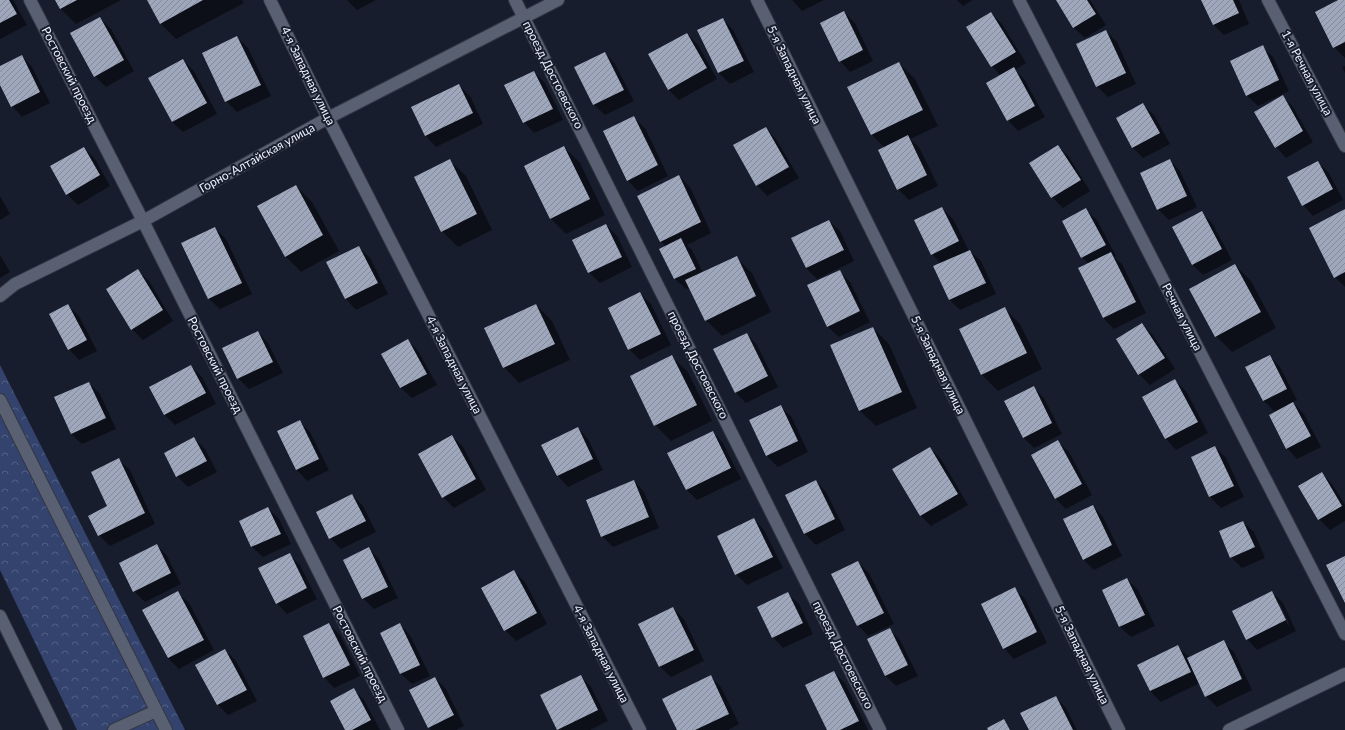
<svg xmlns="http://www.w3.org/2000/svg" width="1345" height="730" viewBox="0 0 1345 730" font-family="Lato,sans-serif">
  <style>
    .forest { fill: url(#forest-crowns) }
    .shadow { fill: #0007; fill-rule: evenodd }
    .building { fill: url(#building-hatch) }
    .lines { fill: none; stroke-linecap: round; stroke-linejoin: round }
    .minor-casing { stroke: #333643; stroke-width: 14 }
    .minor { stroke: #596072; stroke-width: 12 }
    .labels { text-anchor: middle; stroke-width: 4; stroke-linejoin: round; paint-order: stroke }
    .street-label { font-size: 12px; fill: #edf2fd; stroke: #171d2c }
  </style>
  <defs>
    <pattern id="forest-crowns" width="20" height="18" patternUnits="userSpaceOnUse"><rect width="20" height="18" fill="#33436e"/><path d="M2 6a3 3 0 1 1 6 0M12 15a3 3 0 1 1 6 0" fill="none" stroke="#515f84"/></pattern>
    <pattern id="building-hatch" width="6" height="6" patternUnits="userSpaceOnUse"><rect width="6" height="6" fill="#9ea7bb"/><path d="M-1 1l2-2M0 6l6-6M5 7l2-2" fill="none" stroke="#848b9a"/></pattern>
  </defs>
  <rect width="100%" height="100%" fill="#171d2c"/>
  <path class="forest" d="M0,365L185,730H77L0,570Z"/>
  <path class="shadow" d="M0,0H13L27,25L0,39Z
    M56,0H121L76,24L61,9Z
    M148,0H242L244,3L176,39L160,23Z
    M347,0H376L357,10Z
    M792,0H824L802,11Z
    M957,0H973L963,6Z
    M1057,0H1090L1106,25L1085,38L1074,28Z
    M1202,0H1239L1249,24L1224,35L1214,25Z
    M1341,0H1345V58L1334,47Z
    M844,12L855,23L873,61L850,72L840,61Z
    M991,13L1002,24L1026,63L1015,70L1024,79L1045,117L1018,131L1008,120L1001,76L992,66Z
    M100,18L111,29L134,71L106,87L95,76Z
    M723,19L733,30L754,72L730,84L719,73L698,31Z
    M1106,31L1117,42L1136,84L1108,97L1097,86Z
    M687,34L698,45L717,79L679,100L668,89Z
    M237,37L248,48L271,96L237,112L226,101Z
    M1262,47L1273,57L1289,91L1258,106L1247,96L1231,62Z
    M605,53L615,64L634,101L605,115L594,105L576,67Z
    M22,56L32,67L50,103L22,117L12,106L0,83V67Z
    M183,60L194,71L217,114L183,132L172,122Z
    M899,63L915,79L938,126L910,139L919,147L938,186L909,200L898,189L885,148L871,134Z
    M1345,66V73L1342,67Z
    M534,72L545,83L563,120L534,133L524,122Z
    M459,85L470,96L483,124L436,147L426,136L412,108Z
    M1283,97L1293,107L1313,142L1286,158L1276,147Z
    M1143,105L1154,115L1170,144L1143,158L1132,147Z
    M634,118L645,128L668,176L638,191L627,180Z
    M766,128L776,139L799,178L767,196L757,185Z
    M1058,146L1069,157L1090,191L1063,208L1052,197Z
    M564,147L580,163L605,215L566,234L550,218Z
    M84,148L95,159L110,186L78,205L67,194Z
    M1170,160L1180,171L1197,207L1169,220L1158,209Z
    M450,161L466,176L492,230L458,247L442,231Z
    M1318,162L1329,173L1343,200L1313,216L1303,205Z
    M679,176L690,187L711,233L687,245L692,250L703,273L736,257L752,273L771,312L722,336L706,320L690,287L686,289L675,279L661,249L666,247L661,241Z
    M296,186L312,202L339,251L301,272L285,256Z
    M0,196L10,214L0,220Z
    M942,208L953,219L969,251H970L981,261L996,294L960,310L950,300L941,264L932,254Z
    M1086,210L1097,220L1116,256L1114,257L1122,264L1146,313L1114,329L1103,318L1089,264L1082,257Z
    M1345,210V287L1335,277Z
    M1201,212L1212,223L1232,260L1203,275L1192,264Z
    M829,221L840,231L854,261L817,279L806,268L792,239Z
    M606,225L617,236L632,267L600,283L589,272Z
    M215,228L226,239L252,294L220,309L209,299L183,244Z
    M359,247L370,258L388,294L356,310L346,299L328,262Z
    M0,255L10,272L0,278Z
    M1235,265L1251,281L1276,328L1232,352L1216,336Z
    M138,271L149,281L173,321L143,340L132,329Z
    M839,271L850,282L870,322L839,337L828,327L808,286Z
    M640,294L651,304L671,345L640,360L629,349Z
    M536,305L552,321L570,360L519,383L504,367Z
    M68,306L79,316L97,351L79,360L69,349Z
    M1004,308L1020,324L1042,369L998,391L982,375L960,330Z
    M1142,324L1153,335L1175,369L1150,385L1139,374L1117,340Z
    M873,328L889,344L917,408L876,426L860,411Z
    M258,332L268,343L283,373L249,389L238,378Z
    M747,334L757,345L778,387L746,403L735,392Z
    M408,340L418,351L437,385L412,398L401,388L382,354Z
    M1270,356L1280,367L1297,400L1292,402L1304,414L1321,447L1297,459L1287,448L1276,413L1263,400Z
    M672,357L688,372L712,421L671,441L655,425Z
    M191,366L202,377L216,404L175,425L164,414Z
    M1175,381L1186,391L1208,433L1176,450L1166,439L1144,397Z
    M89,383L100,394L116,429L82,444L71,434Z
    M1033,387L1044,398L1062,434L1034,448L1024,438Z
    M780,406L791,416L808,452L778,467L767,456L750,421Z
    M299,421L310,432L329,470L307,481L297,470L278,432Z
    M578,428L588,439L603,470L568,487L558,476L543,445Z
    M713,432L723,443L741,479L697,500L686,489Z
    M452,436L463,447L486,490L454,508L443,497Z
    M194,438L205,449L217,472L188,487L177,476Z
    M1058,442L1069,452L1092,495L1066,509L1056,499Z
    M1215,447L1226,458L1244,497L1221,508L1210,497L1192,457Z
    M930,448L941,459L968,505L931,526L920,515Z
    M119,460L130,470L155,524L110,546L99,535L109,507Z
    M1322,473L1332,484L1345,505V521L1330,530L1319,519Z
    M634,481L644,492L659,528L613,547L602,536Z
    M816,481L826,492L845,530L816,545L805,534L786,495Z
    M352,495L363,506L376,532L341,549L330,538Z
    M1093,506L1103,517L1122,556L1094,570L1083,559Z
    M268,508L279,519L291,544L263,557L252,547Z
    M754,519L764,530L783,568L747,585L736,574L718,537Z
    M1243,522L1254,532L1265,558L1242,568L1231,557Z
    M157,545L167,556L181,584L145,602L134,591L120,563Z
    M369,549L379,559L398,598L374,609L363,598Z
    M289,554L300,565L317,599L287,614L277,603Z
    M858,562L869,573L894,624L868,636L858,625Z
    M514,571L525,582L547,624L516,641L505,630Z
    M1127,579L1138,590L1155,626L1131,637L1120,627L1103,591Z
    M1014,588L1025,599L1047,643L1014,659L1004,648Z
    M1272,592L1283,603L1296,631L1257,650L1247,639ZM1277,604H1280L1289,624L1288,625Z
    M178,593L189,603L214,650L179,669L168,658L143,611Z
    M788,594L799,604L813,634L783,648L773,637Z
    M673,608L684,619L704,661L671,677L660,667L640,625Z
    M329,624L340,635L360,676L334,688L324,677Z
    M400,624L410,635L430,676L412,684L401,674L381,633Z
    M890,630L900,640L918,676L896,686L886,676Z
    M1223,642L1234,652L1252,690L1217,707L1206,696L1200,683L1161,702L1150,691L1138,666L1178,647L1189,657Z
    M225,650L236,661L257,701L228,715L218,705Z
    M834,672L845,683L868,730H828Z
    M581,677L591,687L608,721L590,730H558Z
    M711,677L721,687L739,724L728,730H678Z
    M435,678L446,689L464,726L456,730H431L428,727Z
    M354,690L364,700L380,730H346Z
    M1056,697L1066,708L1077,730H1030Z
    M1004,720L1011,730H989Z"/>
  <path class="building" d="M0,0H9L17,14L0,23Z
    M55,0H77L60,9Z
    M147,0H203L160,24Z
    M1056,0H1087L1096,14L1073,28Z
    M1201,0H1233L1239,13L1213,25Z
    M1338,0H1345V42L1333,48L1315,12Z
    M844,11L863,50L839,62L820,23Z
    M991,12L1016,52L991,67L966,27Z
    M100,17L124,60L94,77L70,33Z
    M723,18L744,61L718,73L697,30Z
    M1106,30L1126,73L1096,87L1076,44Z
    M687,33L707,68L668,90L648,54Z
    M237,36L261,85L225,102L202,53Z
    M1263,45L1279,80L1246,96L1230,61Z
    M605,52L624,90L593,105L574,67Z
    M22,55L40,92L11,107L0,85V66Z
    M183,59L207,103L172,122L148,78Z
    M899,62L923,110L871,135L847,87Z
    M1014,67L1035,106L1007,121L986,83Z
    M534,71L553,109L523,123L504,85Z
    M459,84L473,113L425,136L411,107Z
    M1283,95L1303,131L1275,148L1254,112Z
    M1143,103L1160,133L1132,148L1116,118Z
    M634,116L658,165L627,181L603,131Z
    M766,127L789,167L756,186L733,145Z
    M908,135L927,175L897,190L878,150Z
    M1058,145L1081,180L1051,198L1029,163Z
    M564,146L590,199L550,219L524,166Z
    M84,147L100,175L66,195L50,166Z
    M450,159L477,214L441,232L414,177Z
    M1170,159L1187,196L1157,210L1140,173Z
    M1318,161L1333,189L1302,206L1287,177Z
    M679,175L701,222L660,242L637,196Z
    M296,185L323,235L285,257L257,206Z
    M942,207L959,241L931,255L914,220Z
    M1086,208L1106,245L1081,258L1062,221Z
    M1345,209V272L1334,278L1309,228Z
    M1202,211L1222,249L1192,265L1172,227Z
    M829,220L844,250L806,268L791,238Z
    M606,224L622,257L588,273L572,240Z
    M215,227L242,283L208,299L181,243Z
    M681,238L696,269L674,279L659,249Z
    M359,246L378,283L345,299L326,262Z
    M970,250L986,283L949,300L933,266Z
    M1111,252L1136,302L1103,318L1078,268Z
    M737,256L756,296L705,321L685,280Z
    M1235,264L1261,312L1215,337L1189,289Z
    M138,269L163,310L131,330L106,289Z
    M840,270L860,311L827,327L807,285Z
    M640,292L661,334L628,350L608,308Z
    M68,304L87,340L68,350L49,314Z
    M536,304L555,344L503,368L484,328Z
    M1005,307L1027,353L981,375L959,329Z
    M1142,323L1165,358L1138,375L1116,339Z
    M873,327L902,392L859,411L830,345Z
    M258,331L273,362L237,379L222,348Z
    M747,333L768,376L735,393L713,349Z
    M408,339L427,374L400,388L381,354Z
    M672,355L697,405L654,426L630,376Z
    M1270,355L1287,389L1263,401L1245,367Z
    M191,365L206,393L164,415L149,387Z
    M1175,379L1198,422L1165,439L1142,397Z
    M89,382L106,418L71,434L54,397Z
    M1034,386L1052,423L1023,438L1004,401Z
    M1293,402L1311,436L1286,449L1269,415Z
    M781,405L798,441L766,456L749,420Z
    M300,420L319,459L296,470L277,431Z
    M578,427L593,459L557,476L541,445Z
    M713,431L731,468L686,490L667,453Z
    M452,435L476,479L442,498L418,454Z
    M194,437L207,461L176,477L164,453Z
    M1058,440L1082,484L1055,499L1031,455Z
    M1215,446L1234,486L1209,497L1191,457Z
    M930,447L958,494L920,516L892,469Z
    M119,458L145,513L98,536L88,516L107,506L91,472Z
    M1322,472L1342,506L1318,520L1298,486Z
    M634,480L649,517L601,537L586,500Z
    M816,480L835,519L804,534L785,495Z
    M352,494L366,521L329,539L316,512Z
    M1093,505L1112,545L1083,560L1063,519Z
    M268,507L281,534L251,547L239,521Z
    M754,518L773,557L735,575L717,536Z
    M1243,521L1255,547L1230,558L1219,531Z
    M157,544L171,573L133,592L119,563Z
    M369,547L388,587L362,599L343,560Z
    M290,553L307,588L276,604L258,568Z
    M1345,556V603L1326,565Z
    M858,561L884,613L857,626L831,574Z
    M514,570L537,613L504,631L481,588Z
    M1127,578L1145,615L1119,627L1102,590Z
    M1015,587L1037,632L1003,649L981,604Z
    M178,591L204,640L168,658L142,610Z
    M1272,591L1286,620L1246,640L1232,611Z
    M788,592L803,623L772,638L757,607Z
    M673,607L694,650L659,667L638,624Z
    M329,623L350,665L323,678L303,636Z
    M400,623L420,665L400,674L380,633Z
    M890,628L908,665L885,676L867,639Z
    M1224,640L1242,679L1205,697L1187,658Z
    M1178,645L1191,672L1150,691L1137,665Z
    M225,649L247,690L217,705L195,665Z
    M834,671L859,721L840,730H827L805,685Z
    M581,675L598,710L557,730L540,695Z
    M711,675L729,714L695,730H677L662,699Z
    M435,677L454,715L428,728L409,690Z
    M354,688L371,720L352,730H345L330,701Z
    M1056,696L1073,730H1029L1020,713Z
    M1004,719L1010,730H988L987,728Z"/>
  <g class="lines">
    <g class="minor-casing">
      <path id="minor" d="M30,0L143,221L398,730
        M270,0L328,118L640,730
        M515,0L880,730
        M757,0L1119,730
        M1019,0L1345,634
        M1268,0L1345,146
        M0,296L15,284L143,221L328,118L558,0
        M0,400L166,730
        M0,616L56,730
        M114,730L156,711
        M1229,730L1345,674"/>
    </g>
    <use href="#minor" class="minor"/>
  </g>
  <g class="labels">
    <g class="street-label">
      <text transform="translate(1307 73) rotate(62)" y="4">1-я Речная улица</text>
      <text transform="translate(69 75) rotate(63)" y="4">Ростовский проезд</text>
      <text transform="translate(553 75) rotate(63)" y="4">проезд Достоевского</text>
      <text transform="translate(794 75) rotate(64)" y="4">5-я Западная улица</text>
      <text transform="translate(308 76) rotate(64)" y="4">4-я Западная улица</text>
      <text transform="translate(257 158) rotate(-29)" y="4">Горно-Алтайская улица</text>
      <text transform="translate(1182 317) rotate(63)" y="4">Речная улица</text>
      <text transform="translate(215 365) rotate(63)" y="4">Ростовский проезд</text>
      <text transform="translate(454 365) rotate(63)" y="4">4-я Западная улица</text>
      <text transform="translate(698 365) rotate(63)" y="4">проезд Достоевского</text>
      <text transform="translate(938 365) rotate(64)" y="4">5-я Западная улица</text>
      <text transform="translate(360 654) rotate(63)" y="4">Ростовский проезд</text>
      <text transform="translate(601 654) rotate(63)" y="4">4-я Западная улица</text>
      <text transform="translate(843 655) rotate(63)" y="4">проезд Достоевского</text>
      <text transform="translate(1082 655) rotate(64)" y="4">5-я Западная улица</text>
    </g>
  </g>
</svg>
